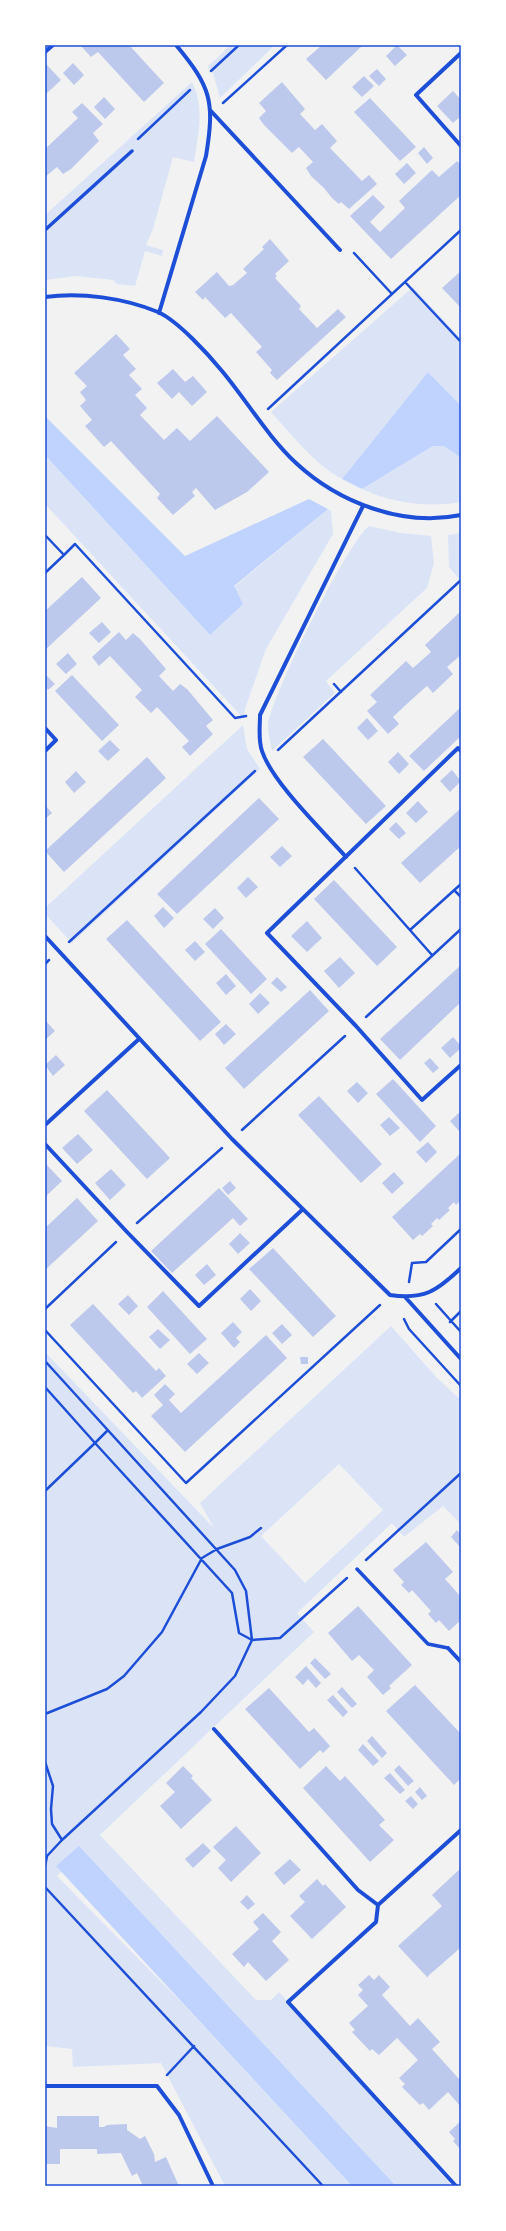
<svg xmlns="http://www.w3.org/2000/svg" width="506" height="2231" viewBox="0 0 506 2231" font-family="'Exo 2',sans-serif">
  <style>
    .green { fill: #dbe4f7; fill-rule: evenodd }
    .water { fill: #bfd3fe }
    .building { fill: #bdc9ec }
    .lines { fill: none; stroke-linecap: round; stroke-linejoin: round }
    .path { stroke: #1d4ed8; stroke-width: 2.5 }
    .pedestrian { stroke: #1d4ed8; stroke-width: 3.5 }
    .minor { stroke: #1d4ed8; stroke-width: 4 }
    .neatline { fill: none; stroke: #1d4ed8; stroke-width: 1.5 }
  </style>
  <rect width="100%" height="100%" fill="#f2f2f2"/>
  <path class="green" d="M231,45H275L220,98L213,73L207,67Z
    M192,82C205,106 198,136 194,162L173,157L153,229L146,245L163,250L162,256L145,251L135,286L117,284L113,280L76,276L45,280V215Z
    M413,287L461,339V406L428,372L342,479C314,464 292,435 271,412Z
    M433,446H444L461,458V502C429,508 391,503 362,489Z
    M45,455L210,635L234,587L328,509L331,511L333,534L266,649L245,709L244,719L45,504Z
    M369,526L401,533L431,536L434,563L427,588L326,681L335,693L272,751C271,743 267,731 268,723C274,692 346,544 369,526Z
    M461,533V577L459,579L449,567L448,535Z
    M243,725L247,749L260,769L72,943L45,914V908Z
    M391,1326L437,1378L461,1400V1524L443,1506L404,1537L392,1523L297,1613L314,1632L100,1835L256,2000H271L279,1992L452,2186H396L83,1851L57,1876L185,2006L352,2186H225L161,2063L73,2067L72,2049L45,2046V1352L214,1528L200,1503ZM339,1464L383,1510L305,1583L261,1536Z"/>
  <path class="water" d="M428,372L461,406V458L444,446H433L362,489L342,479Z
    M45,416L185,556L309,499L328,509L234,586L243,604L210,635L45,455Z
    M79,1846L396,2186H352L56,1866Z"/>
  <path class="building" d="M80,45H129L164,83L144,102L98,52L91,57Z
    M322,45H363L326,80L306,59Z
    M397,45L407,55L395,66L386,56Z
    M73,63L84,75L74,85L63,73Z
    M46,64L61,80L45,95V65Z
    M377,69L386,79L379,86L369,76Z
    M364,76L374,86L362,97L352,87Z
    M282,82L305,109L300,114L315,130L322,124L337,141L330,148L362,181L369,175L377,184L349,209L341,202L339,204L332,198L324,188L311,176L306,168L313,162L299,147L292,153L264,125L259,118L266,111L259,103Z
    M453,91L461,100V116L453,123L437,106Z
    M104,97L115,109L105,119L94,107Z
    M370,98L416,147L400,161L354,112Z
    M82,103L103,124L93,133L99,141L71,169L63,174L57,167L45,177V149L78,118L72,112Z
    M424,147L433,158L427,164L418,153Z
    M457,161L461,165V195L391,259L350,216L373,195L385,207L370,222L380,232L405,208L399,201L432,170L439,177Z
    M407,163L416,173L404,184L395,174Z
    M270,239L289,261L275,274L277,276L275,278L301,306L299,309L317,328L338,309L346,317L277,380L270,373L272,370L256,352L262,347L231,313L225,318L205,297L203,300L195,292L217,272L229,286L233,285L247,273L243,269L264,249L262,247Z
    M461,271V308L442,288Z
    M116,334L130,349L123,355L136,369L129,375L142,389L135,395L147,408L140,415L164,440L177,428L190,441L217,416L269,472L247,492L215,510L196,488L192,492L195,496L173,515L157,498L160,494L111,441L104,447L85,426L92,420L80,406L86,400L80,392L87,386L74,373Z
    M173,369L185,382L193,376L207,392L192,406L179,392L172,399L157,383Z
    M82,577L101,598L45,650V611Z
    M461,611V655L447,667L453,674L433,693L427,686L410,701L393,717L399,724L388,734L367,711L377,702L370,695L406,661L413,668L431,652L425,645Z
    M102,622L111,632L99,643L89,633Z
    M119,632L126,640L133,633L140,639L166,669L159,676L173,691L180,684L187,689L213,720L206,726L213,734L190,756L182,747L189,741L157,707L151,713L135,697L142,690L110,656L99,666L92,657Z
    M68,653L77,664L66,674L56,664Z
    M45,674L55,684L48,690L45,686Z
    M72,675L119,725L102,741L55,691Z
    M461,707V736L424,771L409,756Z
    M367,718L378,731L368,740L357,728Z
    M323,739L386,806L366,824L303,757Z
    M110,740L120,750L108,761L98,751Z
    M398,752L409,764L399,774L388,762Z
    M147,757L166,778L64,872L45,851Z
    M452,770L461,781L450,792L440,781Z
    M76,771L86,782L74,793L65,782Z
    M259,798L279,819L177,914L157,894Z
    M418,801L428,812L416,823L406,813Z
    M45,805L52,813L45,819Z
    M461,808V846L420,883L401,863Z
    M396,822L406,833L399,839L389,829Z
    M282,846L292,856L280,867L270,857Z
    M248,877L258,887L246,898L237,888Z
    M334,880L397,947L377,966L314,899Z
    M163,907L174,918L164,928L154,916Z
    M215,908L224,918L213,929L203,919Z
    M127,920L221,1022L200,1041L106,939Z
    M307,921L322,938L307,952L291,936Z
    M221,929L267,979L251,994L205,944Z
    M195,941L205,952L195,961L185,950Z
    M340,957L355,973L339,988L324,971Z
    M461,965V1002L400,1060L380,1039Z
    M226,974L236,986L226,995L216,983Z
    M277,977L287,987L281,992L271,983Z
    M310,990L329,1011L244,1089L225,1068Z
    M260,993L270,1003L258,1014L249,1004Z
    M45,1020L55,1031L45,1040Z
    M226,1024L236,1034L224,1045L215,1034Z
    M453,1037L461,1046V1048L450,1058L441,1048Z
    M56,1055L65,1065L53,1076L45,1065Z
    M430,1058L439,1068L433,1073L424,1063Z
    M393,1079L436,1126L420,1142L376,1094Z
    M357,1082L368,1093L358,1103L347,1091Z
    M107,1090L170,1158L147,1179L84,1111Z
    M319,1096L382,1164L361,1183L298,1115Z
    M461,1111V1130L459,1131L450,1121Z
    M389,1117L400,1128L390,1136L380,1125Z
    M78,1134L93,1150L77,1164L62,1148Z
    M428,1142L437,1152L426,1163L416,1152Z
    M461,1153V1200L456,1205L454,1202L448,1208L450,1210L439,1220L437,1218L431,1224L433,1226L422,1236L420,1234L413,1240L392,1217Z
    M45,1163L62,1181L45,1197Z
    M111,1169L126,1185L110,1200L95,1183Z
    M394,1172L404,1183L392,1194L382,1183Z
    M230,1181L236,1188L228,1195L222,1188Z
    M219,1188L248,1219L240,1226L233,1218L172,1273L151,1251Z
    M77,1198L98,1221L45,1270V1228Z
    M240,1233L250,1243L238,1254L229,1244Z
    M273,1248L336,1316L313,1337L249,1269Z
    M207,1264L216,1275L204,1285L195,1275Z
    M250,1289L261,1301L251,1311L240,1299Z
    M163,1291L207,1339L190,1354L147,1307Z
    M128,1295L138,1306L129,1315L118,1304Z
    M93,1304L156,1371L159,1368L166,1376L142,1398L136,1391L133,1393L70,1325Z
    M233,1322L242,1332L236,1338L240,1342L234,1348L221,1333Z
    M282,1324L292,1335L282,1344L272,1333Z
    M158,1329L170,1340L160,1349L149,1337Z
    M266,1335L287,1358L185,1452L151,1416L163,1405L154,1395L165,1384L175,1394L169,1400L181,1413Z
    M199,1353L209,1363L197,1374L187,1364Z
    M300,1357H308V1364H301Z
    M457,1530L461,1535V1548L451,1537Z
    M426,1542L453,1572L445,1579L461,1597V1620L449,1631L439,1620L436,1623L428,1614L431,1611L412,1590L409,1593L401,1585L404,1582L393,1570Z
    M358,1606L412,1665L389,1686L391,1688L383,1695L367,1677L374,1670L359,1655L352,1661L328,1633Z
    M315,1658L331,1674L325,1679L310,1663Z
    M306,1666L321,1683L316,1688L308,1679L303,1685L295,1677Z
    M415,1685L461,1734V1778L454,1785L386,1711Z
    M342,1687L357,1704L352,1708L337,1692Z
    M269,1688L309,1732L314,1728L330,1746L323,1753L320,1750L300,1769L245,1709Z
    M333,1695L348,1712L343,1717L327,1700Z
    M372,1736L387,1753L382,1758L367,1741Z
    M363,1744L379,1761L373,1766L358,1750Z
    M399,1765L414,1781L408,1786L394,1770Z
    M183,1766L193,1776L191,1778L212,1800L181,1829L160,1806L175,1792L166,1783Z
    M326,1766L340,1781L345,1776L385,1820L379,1825L394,1840L370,1862L303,1788Z
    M390,1773L405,1790L400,1794L384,1778Z
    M420,1787L427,1796L422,1800L415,1792Z
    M411,1796L418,1804L413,1809L405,1801Z
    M236,1826L261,1853L231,1882L218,1868L226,1860L213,1847Z
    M203,1843L211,1851L193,1868L185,1859Z
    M290,1859L301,1870L284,1885L274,1873Z
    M461,1868V1945L458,1950L428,1976V1978L398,1946L442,1906L432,1895Z
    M317,1879L323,1886L325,1884L346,1907L312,1939L290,1916L305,1902L299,1896Z
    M247,1895L255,1904L248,1910L240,1902Z
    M263,1913L281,1932L272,1941L289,1960L266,1981L248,1962L244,1967L232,1954L259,1929L253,1922Z
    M369,1975L374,1980L379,1975L390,1987L382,1995L410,2026L418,2018L440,2042L432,2049L459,2079L461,2077V2107L448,2092L429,2110L423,2103L420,2105L402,2087L405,2084L399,2078L418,2060L397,2038L379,2055L372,2049L370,2051L352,2032L355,2030L349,2023L368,2006L358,1995L363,1990L358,1985Z
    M57,2116H99V2127H104L107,2125L127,2124V2130L140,2139L145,2136L154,2154L155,2162L166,2157L179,2186H143L137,2173L132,2176L121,2153L97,2154V2149H60V2164H45V2126L57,2128Z
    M461,2121V2150L453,2141L455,2139L449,2132Z"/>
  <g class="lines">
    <path class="path" d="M211,71L239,45
      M223,103L287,45
      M138,139L190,90
      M354,253L392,294
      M405,282L461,342
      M268,409L461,230
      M45,535L64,555L75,544L235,718L246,716
      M45,573L64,555
      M334,684L341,692
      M278,750L461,580
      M355,868L432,955
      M454,890L461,897
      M410,930L461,884
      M69,942L255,771
      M45,964L49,960
      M366,1017L461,929
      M242,1130L345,1036
      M137,1223L222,1148
      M409,1282L412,1263L426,1262L461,1229
      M436,1304L461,1332
      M45,1309L116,1242
      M404,1319L409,1329L461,1386
      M450,1322L461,1311
      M45,1330L186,1483L380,1305
      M45,1361L235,1570L246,1591L252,1640L235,1676L201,1712L62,1840L47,1856L45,1866
      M45,1387L95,1443L107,1431
      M45,1491L95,1443L232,1593L239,1633L252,1640L280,1638L347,1578
      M366,1560L461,1473
      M45,1714L107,1689L124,1676L162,1632L202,1558L217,1549L250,1537L261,1528
      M45,1762L53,1786L51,1809L52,1824L62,1840
      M45,1887L323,2186
      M167,2075L194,2046"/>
    <path class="pedestrian" d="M45,230L132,151
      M357,1569L428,1644L448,1648"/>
    <path class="minor" d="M45,52L53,45
      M461,53L416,95L461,146
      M210,110L340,250
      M45,297C81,292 124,298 158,312C178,321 208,354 222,371C247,401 268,437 296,463C339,503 403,527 461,515
      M159,313L206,156C215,101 211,87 176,45
      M45,728L56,740L45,751
      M461,751L458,748L267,933L356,1026L422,1100L461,1065
      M346,857C323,831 272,782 262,751C258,740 260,727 260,715L363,506
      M45,936L232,1139L390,1295C424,1300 437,1291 461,1268
      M45,1125L139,1039
      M45,1144L127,1232L199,1306L303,1209
      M406,1298L461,1359
      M448,1648L461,1662
      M214,1729L358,1890L378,1905
      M45,2086H157L179,2115L213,2186
      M456,2186L288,2002L376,1922L378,1905L461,1830"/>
  </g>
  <rect width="506" height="2231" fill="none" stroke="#ffffff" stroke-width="92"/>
  <rect x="46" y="46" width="414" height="2139" class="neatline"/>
</svg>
